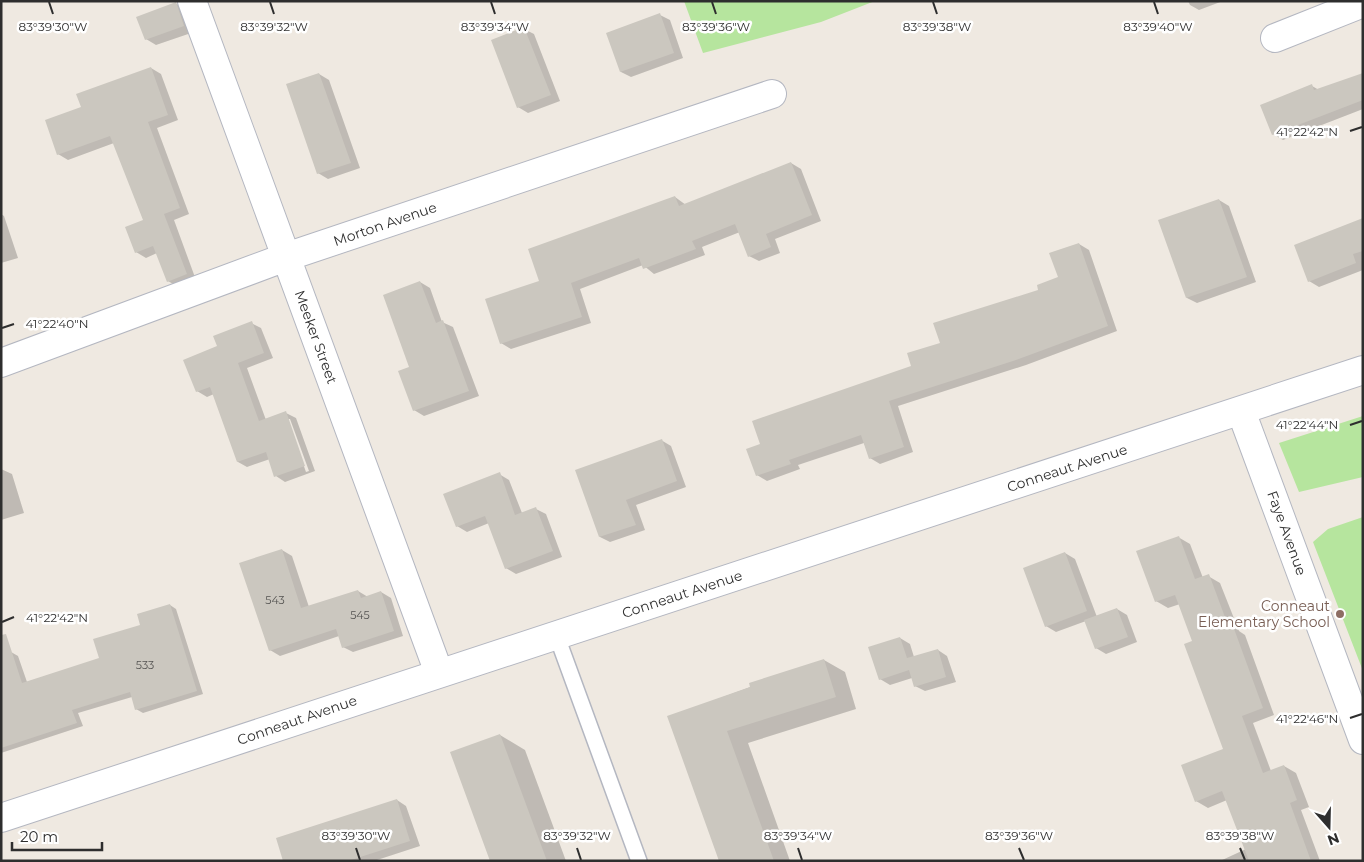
<svg xmlns="http://www.w3.org/2000/svg" width="1364" height="862" viewBox="0 0 1364 862" font-family="Montserrat,sans-serif">
  <style>
    .green { fill: #b6e59e }
    .shadow { fill: #0003; fill-rule: evenodd }
    .building { fill: #cbc7bf }
    .lines { fill: none; stroke-linecap: round; stroke-linejoin: round }
    .lane-casing { stroke: #b4b7c1; stroke-width: 18 }
    .street-casing { stroke: #b4b7c1; stroke-width: 30 }
    .secondary-casing { stroke: #b4b7c1; stroke-width: 30 }
    .lane { stroke: #fff; stroke-width: 15 }
    .street { stroke: #fff; stroke-width: 28 }
    .secondary { stroke: #fff; stroke-width: 28 }
    .ticks { fill: none; stroke: #2e2e2e; stroke-width: 2 }
    .education-dot { fill: #8d6e63; stroke: #fff; stroke-width: 2 }
    .labels { text-anchor: middle; stroke-width: 5; stroke-linejoin: round; paint-order: stroke }
    .number-label { font-size: 11px; fill: #555452 }
    .street-label { font-size: 14px; fill: #2e2e2e; stroke: #fff }
    .education-label { font-size: 14px; fill: #785e54; stroke: #fff; text-anchor: end }
    .ticks-label { font-size: 12px; text-anchor: middle; fill: #2e2e2e; stroke: #fff; stroke-width: 5; stroke-linejoin: round; paint-order: stroke }
  </style>
  <rect width="100%" height="100%" fill="#efe9e1"/>
  <path class="green" d="M684,1H875L821,22L703,53Z
    M1363,416V477L1299,492L1279,443Z
    M1363,517V671L1313,542L1328,529Z"/>
  <path class="shadow" d="M1188,1H1223L1199,10L1190,5Z
    M175,3L185,9L194,32L156,45L146,39Z
    M660,15L670,20L683,58L631,77L621,72L608,33Z
    M524,29L534,34L560,101L528,113L518,107Z
    M151,68L161,74L178,120L157,128L189,214L174,220L196,280L178,287L168,281L157,253L146,258L136,252L144,221L114,143L68,160L58,154L82,108Z
    M319,74L329,80L360,168L328,179L318,173Z
    M1363,74V109L1283,140L1273,134L1312,86L1319,90Z
    M791,163L801,169L821,221L775,239L780,253L759,261L749,256L740,232L702,247L705,255L654,274L643,265L580,289L591,323L511,349L501,343L540,282L675,197L686,205Z
    M1219,200L1229,206L1256,282L1197,303L1187,298L1160,221Z
    M1,214L4,216L18,258L1,263Z
    M1363,219V270L1319,287L1309,281Z
    M1079,244L1089,250L1117,331L1026,365L898,406L913,452L880,464L870,458L864,443L798,465L800,469L767,481L757,475L762,444L913,367L941,344L1040,290L1059,278Z
    M420,282L430,288L442,322L453,327L479,396L424,416L414,410L411,368Z
    M251,323L261,328L273,358L247,368L266,420L286,413L296,418L315,471L285,482L276,476L270,459L247,467L238,462L214,394L207,397L197,391L219,347ZM287,419H290L309,471L306,472Z
    M661,440L671,446L686,487L636,505L645,530L610,542L600,537L577,471Z
    M1,469L12,474L24,513L1,520Z
    M499,474L509,480L522,513L536,509L546,514L562,557L516,574L506,568L489,523L467,532L457,526Z
    M1178,537L1190,544L1203,578L1208,576L1220,583L1239,631L1245,635L1274,715L1253,723L1271,771L1284,766L1296,773L1309,807L1301,810L1320,861H1220L1246,849L1227,800L1208,808L1196,801L1224,750L1194,642L1180,604L1168,608L1156,601Z
    M282,550L292,556L309,607L358,591L368,597L381,592L391,598L403,636L353,652L343,647L339,636L280,656L270,650Z
    M1065,553L1075,559L1097,617L1117,609L1127,615L1137,642L1106,654L1096,648L1086,621L1056,632L1046,626Z
    M170,605L176,609L203,694L143,713L136,709L132,697L78,713L83,726L1,753V655L11,652L18,656L27,682L100,659Z
    M900,638L910,644L914,657L938,650L947,656L956,682L925,691L915,686L912,678L890,685L880,679Z
    M824,660L845,672L856,709L748,743L790,861H720L669,717Z
    M500,735L525,750L566,861H491Z
    M397,800L406,806L420,846L374,861H284Z"/>
  <path class="building" d="M176,2L184,26L145,40L136,17Z
    M660,13L674,53L620,72L606,33Z
    M524,27L551,95L517,108L491,40Z
    M151,67L168,115L148,122L180,208L164,214L187,274L167,282L153,246L135,253L125,227L143,220L110,136L57,155L45,120L81,107L76,94Z
    M319,73L351,163L317,174L286,84Z
    M1363,73V100L1272,135L1260,105L1312,84L1314,90Z
    M791,162L812,215L766,234L771,247L748,257L735,224L692,241L696,249L643,269L639,258L571,283L582,317L500,344L485,299L539,281L528,249L675,196L679,206Z
    M1219,199L1247,277L1186,298L1158,220Z
    M1363,218V251L1353,254L1356,263L1308,282L1294,245Z
    M1079,243L1108,326L1016,360L889,401L904,447L869,459L861,435L789,460L791,464L756,476L746,449L760,444L752,421L911,366L907,353L940,343L933,323L1038,290L1037,285L1058,277L1049,253Z
    M420,281L436,323L443,320L469,391L413,411L398,371L409,367L383,295Z
    M252,321L264,353L238,363L259,421L286,411L305,466L274,477L266,452L237,462L210,387L196,392L183,360L217,346L213,336Z
    M662,439L677,481L626,500L636,525L599,537L575,470Z
    M500,472L515,515L536,507L553,551L505,569L485,516L456,527L443,494Z
    M1179,536L1195,579L1209,574L1229,628L1233,626L1263,708L1242,716L1263,773L1284,765L1297,800L1290,803L1311,861H1249L1222,791L1195,802L1181,765L1223,749L1184,644L1192,641L1175,595L1155,602L1136,551Z
    M282,549L301,608L358,590L361,598L381,591L394,631L342,648L336,629L269,651L239,563Z
    M1065,552L1087,611L1045,627L1023,568Z
    M170,604L197,691L135,710L130,692L72,710L77,723L1,748V635L6,634L22,683L99,658L93,639L140,625L137,614Z
    M1117,608L1128,637L1095,649L1084,620Z
    M900,637L907,658L938,649L946,677L914,687L909,670L879,680L868,647Z
    M824,659L836,697L727,731L774,861H719L667,716L750,687L749,683Z
    M500,734L547,861H490L450,752Z
    M397,799L410,841L348,861H283L276,838Z"/>
  <g class="lines">
    <g class="lane-casing">
      <path id="lane" d="M556,634L639,861"/>
    </g>
    <g class="street-casing">
      <path id="street" d="M192,1L439,673
        M1275,38L1363,3
        M1,363L286,257L772,94
        M1241,411L1363,740"/>
    </g>
    <g class="secondary-casing">
      <path id="secondary" d="M1,818L1363,370"/>
    </g>
    <use href="#lane" class="lane"/>
    <use href="#street" class="street"/>
    <use href="#secondary" class="secondary"/>
  </g>
  <path class="ticks" d="M49,2L53,14M270,2L274,14M491,2L495,14M712,2L716,14M933,2L937,14M1154,2L1158,14M1350,131L1362,127M2,328L14,324M1350,425L1362,421M2,622L14,617M1350,718L1362,714M356,848L360,860M577,848L581,860M798,848L802,860M1019,848L1024,860M1240,848L1245,860"/>
  <circle class="education-dot" cx="1340" cy="614" r="5"/>
  <g class="labels">
    <g class="number-label">
      <text x="275" y="604">543</text>
      <text x="360" y="619">545</text>
      <text x="145" y="669">533</text>
    </g>
    <g class="street-label">
      <text transform="translate(385 224) rotate(-19)" y="5">Morton Avenue</text>
      <text transform="translate(316 337) rotate(70)" y="5">Meeker Street</text>
      <text transform="translate(1067 468) rotate(-18)" y="5">Conneaut Avenue</text>
      <text transform="translate(1287 533) rotate(70)" y="5">Faye Avenue</text>
      <text transform="translate(682 594) rotate(-18)" y="5">Conneaut Avenue</text>
      <text transform="translate(297 720) rotate(-19)" y="5">Conneaut Avenue</text>
    </g>
    <g class="education-label">
      <text x="1330" y="611">Conneaut<tspan x="1330" dy="16">Elementary School</tspan></text>
    </g>
  </g>
  <g class="ticks-label">
    <text x="53" y="31">83°39'30"W</text>
    <text x="274" y="31">83°39'32"W</text>
    <text x="495" y="31">83°39'34"W</text>
    <text x="716" y="31">83°39'36"W</text>
    <text x="937" y="31">83°39'38"W</text>
    <text x="1158" y="31">83°39'40"W</text>
    <text x="1307" y="136">41°22'42"N</text>
    <text x="57" y="328">41°22'40"N</text>
    <text x="1307" y="429">41°22'44"N</text>
    <text x="57" y="622">41°22'42"N</text>
    <text x="1307" y="723">41°22'46"N</text>
    <text x="356" y="840">83°39'30"W</text>
    <text x="577" y="840">83°39'32"W</text>
    <text x="798" y="840">83°39'34"W</text>
    <text x="1019" y="840">83°39'36"W</text>
    <text x="1240" y="840">83°39'38"W</text>
  </g>
  <rect width="1364" height="862" fill="none" stroke="#2e2e2e" stroke-width="5"/>
  <g transform="translate(1329 827) rotate(160)" stroke="#ffffff" stroke-width="4" paint-order="stroke">
  <path d="M0-4L9 19L0 12L-9 19Z" fill="#2e2e2e"/>
  <text y="-8" font-size="14" font-weight="bold" text-anchor="middle" fill="#2e2e2e">N</text>
  </g>
  <path d="M12 842v8h90v-8" fill="none" stroke="#2e2e2e" stroke-width="2.5"/>
  <text x="20" y="842" font-size="15" fill="#2e2e2e" stroke="#ffffff" stroke-width="4" paint-order="stroke">20 m</text>
</svg>
